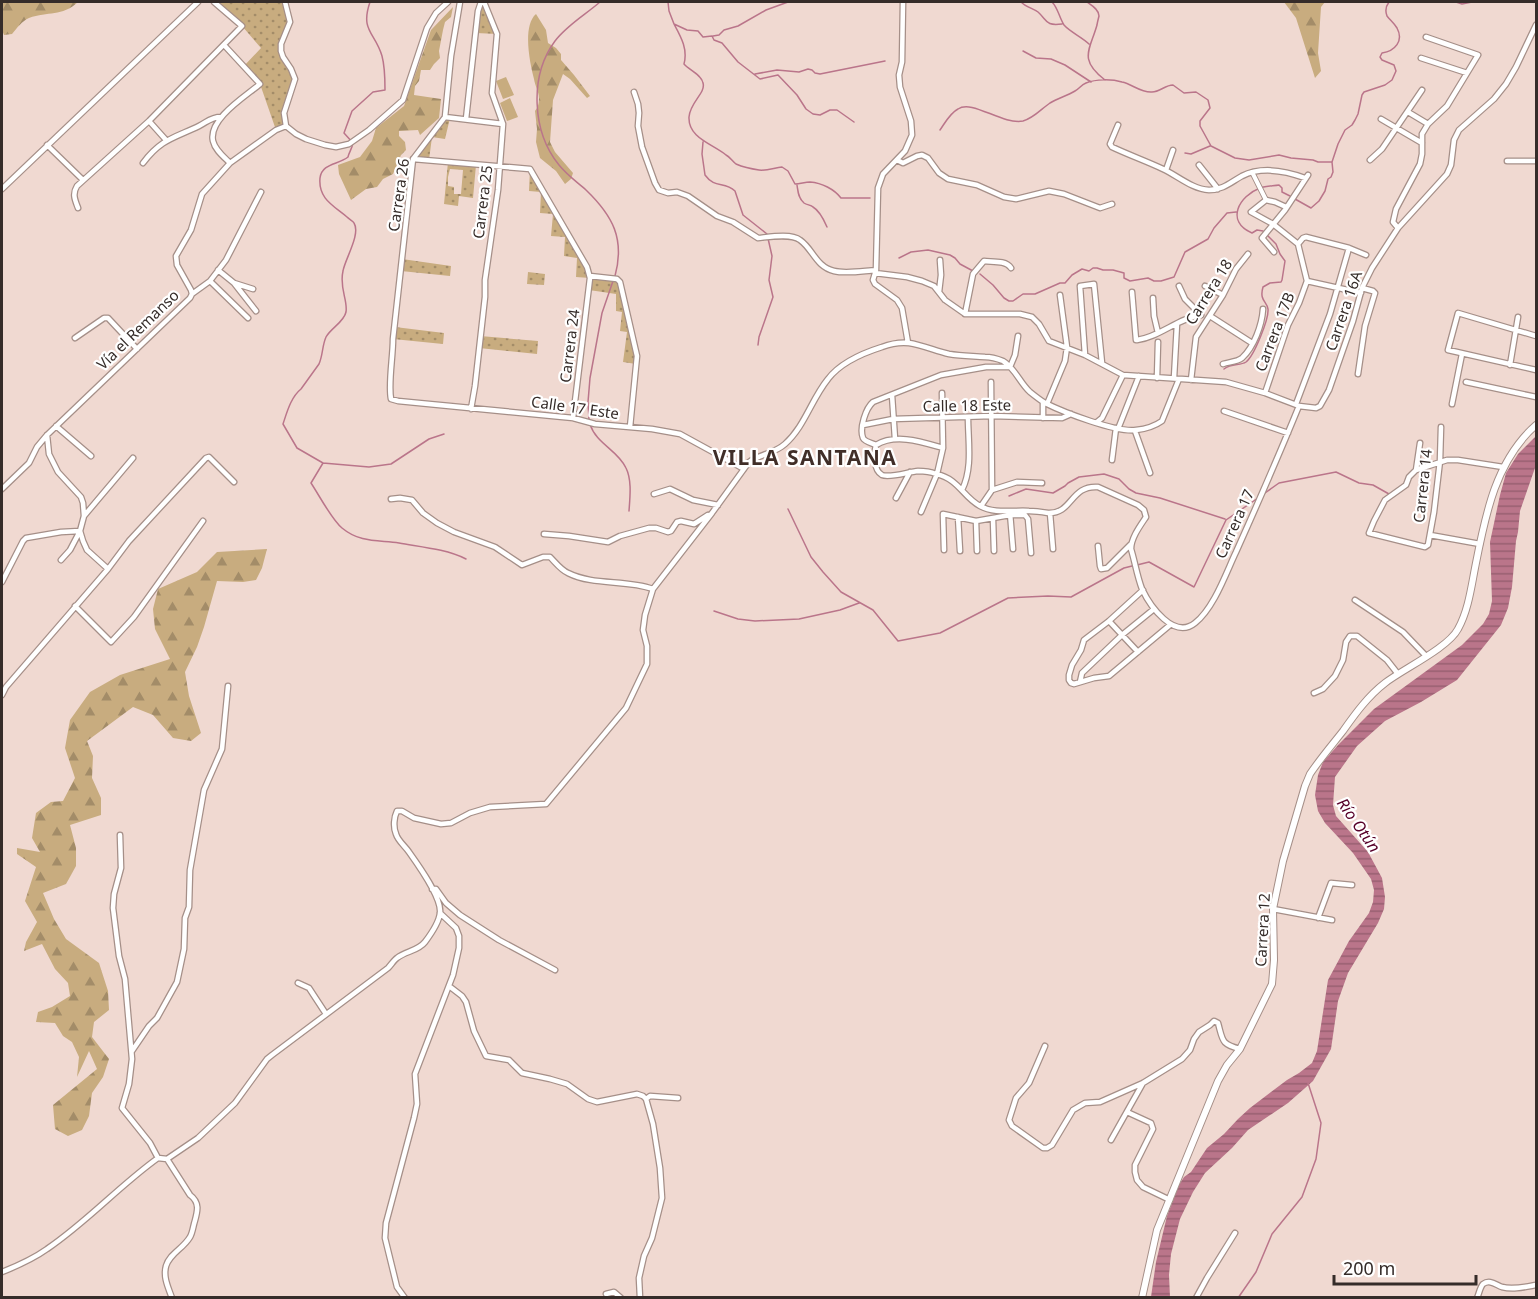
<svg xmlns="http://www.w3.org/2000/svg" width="1538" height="1299" viewBox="0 0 1538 1299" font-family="'Noto Sans',sans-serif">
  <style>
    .grass { fill: url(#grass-dots); fill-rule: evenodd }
    .forest { fill: url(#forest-firs) }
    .pitch { fill: #c8ac7f }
    .water { fill: url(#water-rules) }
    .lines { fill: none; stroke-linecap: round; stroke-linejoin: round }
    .stream { stroke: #ba758a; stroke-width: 1.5 }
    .pedestrian-casing { stroke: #a58f88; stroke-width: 6 }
    .minor-casing { stroke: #a58f88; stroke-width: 7 }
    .tertiary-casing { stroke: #a58f88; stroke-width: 8 }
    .pedestrian { stroke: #fff; stroke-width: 4 }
    .minor { stroke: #fff; stroke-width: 4.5 }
    .tertiary { stroke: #fff; stroke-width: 6 }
    .labels { text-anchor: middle; stroke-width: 4.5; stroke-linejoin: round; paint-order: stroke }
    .street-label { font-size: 15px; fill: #352c29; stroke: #fff }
    .water-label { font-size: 16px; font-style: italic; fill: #570029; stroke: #fff }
    .district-label { font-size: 21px; font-weight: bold; letter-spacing: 1.5px; fill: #402e28; stroke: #fff }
  </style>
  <defs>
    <pattern id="grass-dots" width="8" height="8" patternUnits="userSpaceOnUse" patternTransform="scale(1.5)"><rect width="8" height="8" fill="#c8ac7f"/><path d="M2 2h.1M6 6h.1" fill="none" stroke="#a38c68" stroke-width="1.8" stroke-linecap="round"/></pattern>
    <pattern id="forest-firs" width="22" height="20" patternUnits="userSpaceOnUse" patternTransform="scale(1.5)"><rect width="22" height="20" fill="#c8ac7f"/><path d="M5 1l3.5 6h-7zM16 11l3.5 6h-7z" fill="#a38c68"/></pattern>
    <pattern id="water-rules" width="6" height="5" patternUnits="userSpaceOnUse" patternTransform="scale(1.5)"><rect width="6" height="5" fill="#ba758a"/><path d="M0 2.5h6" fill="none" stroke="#986071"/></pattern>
  </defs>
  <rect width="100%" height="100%" fill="#f0d9d1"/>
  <path class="grass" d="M214,2H285L290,22L281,44V51L295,79L284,113L286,126L276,130L260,84L243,67L261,48L242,26Z
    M484,2L497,34L476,33L478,11Z
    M445,117L450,118L445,139L432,137L429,160L413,159Z
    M448,162L476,165L473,198L459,196L458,206L444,204ZM450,169L463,170L461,194H454V187L448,186V177Z
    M530,169L590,276L617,279L636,364L623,362L627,332L620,331L622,312L616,311V294L589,290L590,278L576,277L577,258L564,256L565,237L551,236L553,214L540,213L541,192L529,191Z
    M402,259L451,266L450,276L401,271Z
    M528,272L545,274L544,285L527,284Z
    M395,327L444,333L443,344L393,339Z
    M480,336L538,341L537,354L479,348Z"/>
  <path class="forest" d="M2,2H78C62,17 48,11 29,18C22,21 17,28 12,34L4,35L2,30Z
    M1284,2H1325L1321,7L1318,53L1321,71L1315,78L1296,18Z
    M453,7L451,17L445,22L443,30L439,51L440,58L434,64L430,70H421L419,81L415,86L414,95L441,99L439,118L420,135L418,130L399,131V136L405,142L406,150L401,155L393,174L383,179L377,187L366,189L351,200L339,174L338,165L360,157L372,141L376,128L404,106L431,30Z
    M536,14L546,30L548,43L556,48L561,54V60L574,75L590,96L587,98L570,79L563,74L553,100L550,142L555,152L573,173L571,179L565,184L556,171L540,158L536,142L537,129L535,111C538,107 539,104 539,98C539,92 535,86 534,79C530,64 522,26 536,14Z
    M267,549L262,568L256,580L243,582L217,581L204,627L197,647L185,672L189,696L201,733L191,741L173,738L153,715L133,707L87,741L93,756L92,778L101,798V815L70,825L76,848V866L66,884L43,893L54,919L66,939L99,963L108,991L109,1010L94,1022L92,1037L109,1059L103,1077L92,1093L89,1116L82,1130L68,1136L55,1129L53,1105L97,1069L89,1051L77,1077L79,1057L72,1042L63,1036L55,1023L36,1022L38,1012L52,1007L70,996L68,983L55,969L42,944L24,951L26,942L37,922L25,901L36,867L17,854V848L40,852L32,838L36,813L51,802L63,801L75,778L65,748L70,720L90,692L120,675L170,659L155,629L153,609L158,589L197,572L217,552Z"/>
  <path class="pitch" d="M506,77L514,95L503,99L496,81Z
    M510,98L518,117L507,121L500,103Z"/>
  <path class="water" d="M1536,436V465L1520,511L1518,532L1516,541L1512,587L1508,608L1501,625L1457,680L1421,702L1385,721L1357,746L1335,777L1333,805L1336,816L1368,852L1382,878L1385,897L1384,909L1378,923L1348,973L1338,1001L1331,1049L1313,1081L1288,1103L1248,1130L1232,1148L1205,1173L1193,1192L1180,1219L1171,1254L1169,1275L1170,1297H1151L1156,1262L1167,1216L1179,1185L1184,1177L1191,1172L1207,1148L1224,1134L1238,1119L1250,1108L1287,1080L1299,1073L1312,1063L1317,1051L1328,980L1349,941L1369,913L1373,902L1374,890L1371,879L1353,853L1325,823L1318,811L1315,795L1318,775L1323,762L1338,745L1374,709L1462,645L1483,624L1489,614L1492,601L1490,542L1500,495L1506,473L1518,454Z"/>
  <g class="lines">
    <path class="stream" d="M370,2C360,31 375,32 382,56C385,67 385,79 385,90L373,92L352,111L344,133L353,143C352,149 349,152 348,157C338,165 322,163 320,178C318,199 334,206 347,217C348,218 354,222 354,223C361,234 345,259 343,271C339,288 348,300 346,312C344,322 331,328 326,337C322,346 323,355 319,364L301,389C291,397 287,412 283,424L297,448L323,463L369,467L391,464L429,439L444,434
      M600,2C585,15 567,25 555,41C529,76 532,132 559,165C567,175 577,182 586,190C613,216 625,239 615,276
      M668,2L669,11L674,24L687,30L698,31L703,37L712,36L714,40L722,43L738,62L760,79L778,75L797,95L806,109L813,114L820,115L830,110H837L854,122
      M1021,2C1026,7 1032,8 1038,12C1048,21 1045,26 1062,24
      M1052,2C1058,8 1059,17 1064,25C1070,32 1082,37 1089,44
      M1087,2C1091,5 1099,9 1099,16C1099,16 1097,24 1097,25C1090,50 1078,59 1105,80
      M1456,2L1462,4L1472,2
      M674,24C681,37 688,49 684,64C689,70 702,75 703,83C706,93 690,102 689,117C688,138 713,144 726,155C730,157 732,161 736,164C743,167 752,169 759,170C766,171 774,168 782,167L788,171L795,184C800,184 805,182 810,182C822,183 834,189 841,198H870
      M713,36L719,35L724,30L738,26L766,10L788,2
      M1023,51L1036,58L1051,59L1065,65L1091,82
      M755,74L777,70L799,72L808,69L812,70L815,73L820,74L885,61
      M940,130C945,123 950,113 958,109C972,99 1002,125 1023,121C1034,118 1041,109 1050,103C1058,98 1067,96 1075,91C1079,89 1081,85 1086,83C1096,79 1112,79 1122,82C1132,84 1141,93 1152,92C1160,92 1165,85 1173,85L1184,93L1196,92L1208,100L1210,108L1200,121V126L1211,146L1235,158L1249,160L1279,155L1291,158L1313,160L1318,162H1332
      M703,142L702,154L705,175C715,189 724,181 735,191L743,215L767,234L772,256L769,280L773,297L759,337L758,345
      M1185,153L1191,154L1210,146
      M797,185C798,191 798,198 804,203C807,205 811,205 813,207C820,211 824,220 827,227
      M1295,199L1311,208L1319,201L1325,191L1328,179L1331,177L1333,172L1332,162L1338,144L1345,130L1352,125L1355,120L1358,114L1362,95L1364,92L1385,85L1392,80L1396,71L1394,65L1382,60L1380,57L1382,53C1395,51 1404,41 1397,28C1394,23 1390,20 1387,16C1385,11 1386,6 1389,2
      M1263,231L1257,230L1252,233C1225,221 1239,196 1260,188C1266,186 1273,186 1279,185L1282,188V192L1290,196
      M899,258L911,252L928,250L950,255L955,258L960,264L973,271
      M980,274L993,285L1004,298L1009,301H1013L1023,294H1035L1060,283H1065L1072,275L1082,269L1089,271L1093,268H1097L1103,270H1113L1124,273V278L1130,281L1148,278L1154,281H1161L1174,277L1185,252L1208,239L1214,228L1227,213L1236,212
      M1224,369C1232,363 1240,366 1246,362C1254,356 1269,319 1268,309C1267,301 1259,301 1263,287L1270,283L1281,282L1282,280L1285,261L1280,254L1276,244L1267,235
      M589,420L588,402L590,378L602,313L613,281
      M590,424C596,444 618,450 626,468C632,480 630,497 629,511
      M323,463L311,483C319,495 332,520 342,528C360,543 378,540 399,543C421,547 446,549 466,559
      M1265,493L1279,483L1336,472L1359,483L1373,485L1389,494
      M1009,496L1026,489L1053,493L1065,486L1068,483L1079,477L1104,474L1119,479L1129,489L1136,493L1160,498L1225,519
      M788,509L811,557L823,572L841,592L873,610L898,641L940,633L1008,598L1048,596L1071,597L1124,568L1132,566
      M1137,565L1149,562L1194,587L1226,520L1258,498
      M714,611L738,619L755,621L799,619L840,610L859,603
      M1238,1298L1256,1272L1272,1234L1302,1197L1316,1159L1321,1123L1308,1083"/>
    <g class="pedestrian-casing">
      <path id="pedestrian" d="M1252,172L1266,200"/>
    </g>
    <g class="minor-casing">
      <path id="minor" d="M285,2L290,22L281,44V51L283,57L291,69L295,79L284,113L286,126L296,134L306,139L325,145L336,147L349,144L369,130L403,100L427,28L436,13L448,2
        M460,2L451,56L445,117L413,159L393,339C393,357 388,384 391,399L398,401L573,418L595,424L652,429L680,434L744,469
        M903,2L902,62L899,75L900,87L911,121L912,135L905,151L883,174L878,188L876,270L873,280L875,284L897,300L902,308L908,343
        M224,45L260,84C246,96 208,119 213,141C215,150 224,157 230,163
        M1421,58L1467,73
        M634,92L638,104L639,113L638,126L642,147L655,183L659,190L668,193L677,192L688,196L717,216L733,222L758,238C769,237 791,233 800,240C813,249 816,267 834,271C846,274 862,271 876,270
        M1408,112L1428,124
        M445,117L503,124
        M466,119L478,11L481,2
        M1381,119L1422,143
        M149,121L166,140
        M1118,125L1110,144L1112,147C1129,155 1146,161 1163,169C1178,176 1192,189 1209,190C1223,190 1231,182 1242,176C1262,166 1286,171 1305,178
        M47,145L83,180
        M413,159L530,169L587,267L590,278L573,418
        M897,160L903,163L917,156L922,155L928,158L939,173L948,179L977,185L1004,197L1016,199L1049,191L1064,194L1100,208L1112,204
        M1370,160L1382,149L1422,90
        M1507,161H1536
        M143,163C161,139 174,138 199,126C207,122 211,117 221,117
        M1199,165L1218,189
        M1166,170L1173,150
        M2,189L198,2
        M1286,207L1275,202L1266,200L1251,212L1273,224L1298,244
        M78,208C75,200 72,194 77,186L149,121L242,26L214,2
        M1398,228L1393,222L1396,209L1420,164L1422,154V134L1428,124L1447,106L1478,55L1426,37
        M1298,244L1303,238L1306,237L1349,248L1366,255
        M1274,252L1262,238L1285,210L1308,175
        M218,270L234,283L253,289
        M875,273L907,277L922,281L934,286L945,300L965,314H1020L1032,317L1039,324L1049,341L1085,355L1123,375L1226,382L1265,393L1299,406L1316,408L1320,406L1329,390L1353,321L1362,288L1372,268L1398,228L1447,174L1451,165L1454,140L1459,130L1494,99L1506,84L1516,67L1536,25
        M590,276L617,279L620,282L637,356L630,427
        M210,281L248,318
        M1307,281L1361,293
        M234,283L256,311
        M1179,286L1185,299L1201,315
        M1205,286L1223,295
        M939,292L941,275L940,260
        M1132,292L1136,340H1137C1160,337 1178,318 1201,315
        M192,294L210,281L226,260L261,192
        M1153,298L1154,316L1158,333
        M965,314L973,274L984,261C992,262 1006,260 1011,268
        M1210,316L1252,343
        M1536,336L1458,313L1448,350L1536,370
        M75,338L104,318H108L137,349
        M1085,355L1080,286L1094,284L1102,363
        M1223,364C1229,362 1237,362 1242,358C1254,347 1262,325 1263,309
        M1510,365L1518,317
        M1010,367L1015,355L1018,336
        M1358,374L1365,326L1375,293L1373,291L1362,288
        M1157,378L1158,342
        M1174,378L1177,324
        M1191,380L1196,337L1223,295L1236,269L1248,254
        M991,382L992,490
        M1466,382L1536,397
        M1265,393L1288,325L1299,303L1307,281L1298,244
        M892,395L895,439
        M1047,404L1065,361L1067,347L1060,295
        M1296,404L1330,314L1349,248
        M1452,404L1462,354
        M471,409L475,386L485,297V280L498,190L503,124L492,93L497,34L484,2
        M1224,411L1288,433
        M1043,418V402
        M1097,422L1102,418L1123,375
        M863,425L893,419L992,416L1062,418L1071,414
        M56,426L91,456
        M1441,427L1440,461L1434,512L1428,545L1425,547L1369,533L1374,521L1385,500L1406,485L1409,477L1416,470L1447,460H1458L1503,467
        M1118,429L1139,376
        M1135,431L1150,473
        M47,435L49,454L58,472L81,497L83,503L84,516L80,531L83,541L87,550L108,569
        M876,445C874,453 873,470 882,475C890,478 908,472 918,471C924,471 931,472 936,474C959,479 962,496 980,506C994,514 1013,510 1029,511C1036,511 1042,512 1048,513C1073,514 1070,485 1098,487L1138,505L1144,510L1146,517C1140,526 1131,538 1131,549C1135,562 1137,576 1142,589C1150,606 1174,640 1195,623C1214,608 1226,573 1236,552C1258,503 1279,455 1299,406
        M943,448C922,442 896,433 876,445C872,443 865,442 863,438C859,428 866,408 873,402L941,375L986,367H1010
        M1112,460L1116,428
        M1416,470L1420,443
        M2,489L29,463L37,447L47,435L190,298L192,294L191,290L177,265L176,256L191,230L202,194L230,163L276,130L286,126
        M962,490C973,468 968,441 968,417
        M654,494L670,489L693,500L718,505
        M896,498L910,472
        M391,499L400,498L412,500L423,513L437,523L454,532L495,547L522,565L543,557H550C556,563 561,570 568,573C594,586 626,579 653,589
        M981,506L992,490L1017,482L1042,483
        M921,512L937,474L943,448L942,393
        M1010,513L1013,549
        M1050,513L1053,549
        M84,516L133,458
        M958,517L960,551
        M993,519L994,551
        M976,521L977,551
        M544,534L569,536L608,542L620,536L649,528H656L668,532L671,531L677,522L681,521L694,524L708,515
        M1430,535L1480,544
        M1098,546L1100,566L1101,569L1107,568L1131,544
        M944,550L943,514L976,521L1010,515H1025L1028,519L1031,553
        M2,582L23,541L26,538L61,532L80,531L70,550L61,560
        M1143,590L1109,621L1084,640L1081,650L1072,665L1069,675V680L1071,683L1074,684L1094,678L1109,676L1170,625
        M1355,600L1403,632L1426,656
        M75,606L111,642L134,617L203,521
        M1109,621L1138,652
        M1080,682L1082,673L1122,635L1154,609
        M1314,693L1323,689L1335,676L1343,660L1346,642L1350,636H1357L1387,660L1398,674
        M2,695L6,687L108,569L129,541L206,458L209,457L234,482
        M120,835L121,868L114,894L113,908L119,956L125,979L132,1059L129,1084L122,1108L150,1143L158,1158
        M432,889H436L446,903L460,915L499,940L555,970
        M1273,909L1332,920
        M1318,918L1331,883L1352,885
        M298,983L309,988L326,1014
        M449,986L462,996L466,1002L474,1031L486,1056L509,1060L522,1073L550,1079L567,1084L588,1099L597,1102L637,1094L643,1096L646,1099L653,1124L660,1168L662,1198L652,1238L644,1256L639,1278L640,1298
        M1045,1046L1029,1083L1016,1098L1009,1120L1012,1126L1043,1148H1047L1052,1145L1073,1110L1085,1103L1100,1102L1143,1083L1182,1059L1190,1050L1194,1039L1199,1032L1210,1025L1214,1021L1218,1023C1223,1041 1221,1044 1240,1049
        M132,1051L149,1026L157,1018L177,982L184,949L185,918L189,907L190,870L204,790L222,749L228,686
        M646,1099L650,1096L678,1098
        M1127,1112L1151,1123L1153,1129L1135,1165V1172L1137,1180L1143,1187L1170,1200
        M1111,1140L1143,1083
        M167,1159L190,1195C201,1203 197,1213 194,1224C193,1228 192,1234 190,1237C183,1249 170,1253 166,1266C163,1277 168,1287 172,1298
        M2,1272C17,1266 33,1259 47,1249C87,1222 119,1186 158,1158L167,1159L198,1138L235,1103L267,1059L272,1055L388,968C391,965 394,960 397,958C406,951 418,951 425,942C431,934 439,923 440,913C442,898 419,866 409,852C405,846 398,841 396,834C393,827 394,817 397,811H402L414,818L441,824L451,823L470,813L490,807L546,804L626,708L647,664V646L643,630L645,615L653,589L712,513L749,462C760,454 774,454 785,444C805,426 811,400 828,379C840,363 863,353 882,347C890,344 900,342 909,343C922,345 936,351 949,354C961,356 973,356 985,357C991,357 998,359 1003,361C1015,368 1020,383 1030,392C1035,396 1040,400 1045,403C1063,412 1117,433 1136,430C1145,429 1155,426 1162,421L1179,379
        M606,1294L614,1292L621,1298
        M405,1298L397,1287L385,1238L386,1223L414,1118L417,1104L415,1074L453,975L459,948V936L456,928L440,913
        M1196,1298L1207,1278L1235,1233
        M1477,1298C1479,1294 1480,1287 1483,1284C1490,1279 1496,1285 1502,1287C1513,1290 1525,1287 1536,1285"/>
    </g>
    <g class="tertiary-casing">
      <path id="tertiary" d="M1142,1298L1157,1230L1218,1081L1227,1065L1240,1049L1272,984L1274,960L1273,909L1283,861L1305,786L1310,774C1320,759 1332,745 1343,731C1355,714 1368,696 1385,683C1403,669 1448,648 1458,629C1468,611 1471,589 1475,568C1485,517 1495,461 1536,425"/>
    </g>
    <use href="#pedestrian" class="pedestrian"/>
    <use href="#minor" class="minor"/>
    <use href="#tertiary" class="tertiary"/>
  </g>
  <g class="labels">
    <g class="street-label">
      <text transform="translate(399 195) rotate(-82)" y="5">Carrera 26</text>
      <text transform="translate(483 202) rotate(-83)" y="5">Carrera 25</text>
      <text transform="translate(1209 292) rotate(-58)" y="5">Carrera 18</text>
      <text transform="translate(1344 311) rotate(-71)" y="5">Carrera 16A</text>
      <text transform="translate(138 330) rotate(-44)" y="5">Vía el Remanso</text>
      <text transform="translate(1275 332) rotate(-69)" y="5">Carrera 17B</text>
      <text transform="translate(570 346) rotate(-83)" y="5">Carrera 24</text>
      <text transform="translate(967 406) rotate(-1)" y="5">Calle 18 Este</text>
      <text transform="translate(575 408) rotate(8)" y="5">Calle 17 Este</text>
      <text transform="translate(1423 486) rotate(-84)" y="5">Carrera 14</text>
      <text transform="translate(1235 524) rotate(-66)" y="5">Carrera 17</text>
      <text transform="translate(1263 930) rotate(-87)" y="5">Carrera 12</text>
    </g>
    <g class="water-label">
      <text transform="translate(1359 825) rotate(55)" y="6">Río Otún</text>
    </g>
    <g class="district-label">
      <text x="805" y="465">VILLA SANTANA</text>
    </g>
  </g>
  <rect width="1538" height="1299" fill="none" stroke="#352c29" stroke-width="6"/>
  <path d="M1334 1275v9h142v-9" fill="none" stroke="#352c29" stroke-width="3"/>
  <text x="1343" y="1275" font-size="18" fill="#352c29" stroke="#ffffff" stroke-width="4.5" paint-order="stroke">200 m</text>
</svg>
